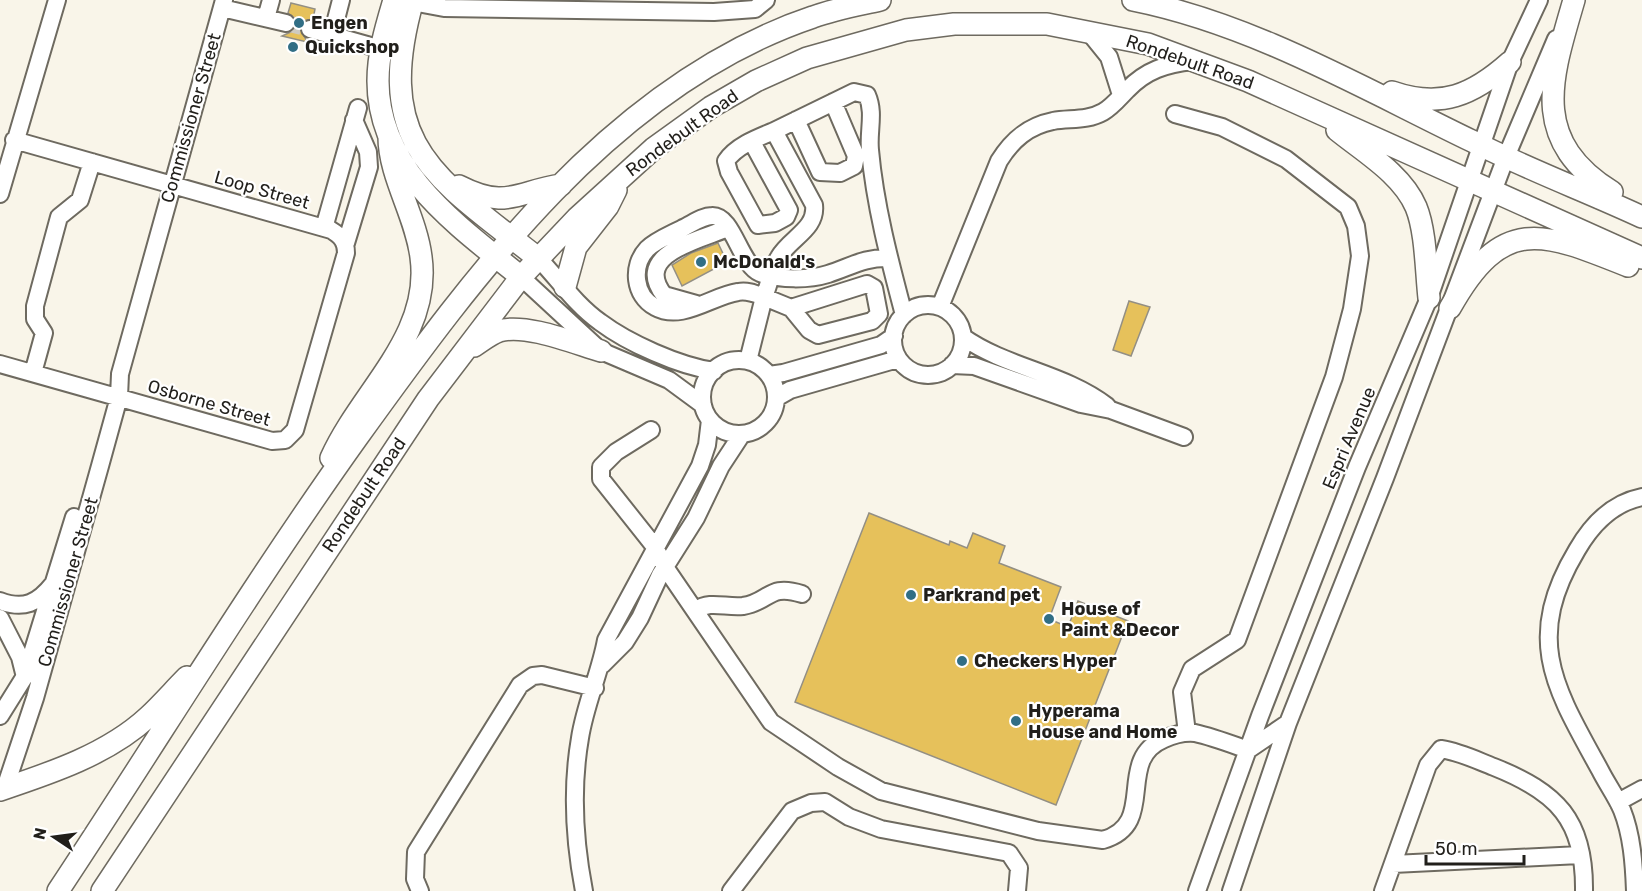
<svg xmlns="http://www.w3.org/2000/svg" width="1642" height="891" viewBox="0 0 1642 891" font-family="Rubik,sans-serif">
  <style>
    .building { fill: #e6c15b; stroke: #938f84; stroke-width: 1.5 }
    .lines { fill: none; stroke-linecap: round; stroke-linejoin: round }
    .minor-tunnel { stroke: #cecac0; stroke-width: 16; stroke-dasharray: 16 8; stroke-linecap: butt }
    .minor-casing { stroke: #6e6a60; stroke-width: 20 }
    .major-casing { stroke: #6e6a60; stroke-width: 24 }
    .minor { stroke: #fff; stroke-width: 16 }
    .major { stroke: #fff; stroke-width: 21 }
    .poi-dot { fill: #316e85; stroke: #fff; stroke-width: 2 }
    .labels { text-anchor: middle; stroke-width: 4.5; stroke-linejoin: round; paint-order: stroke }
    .poi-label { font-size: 18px; font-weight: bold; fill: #211f1b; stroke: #fff; text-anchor: start }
    .street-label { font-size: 18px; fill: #211f1b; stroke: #fff }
  </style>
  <rect width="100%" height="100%" fill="#f9f5e9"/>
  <path class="building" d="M291,3L315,9L313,19L303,21L300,27L307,42L282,36L293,31L296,26V19L288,13Z
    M718,243L727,262L682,286L672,265L691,253Z
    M1129,301L1150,307L1131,356L1113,350Z
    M869,513L949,545L950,541L967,548L973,533L1005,546L999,563L1061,587L1049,619L1068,627L1078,601L1128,621L1056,805L795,702Z"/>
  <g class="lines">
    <path class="minor-tunnel" d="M286,23L310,29"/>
    <g class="minor-casing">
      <path id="minor" d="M401,0L444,8L714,12L755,9L766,0
        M222,8L286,23
        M266,18L271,0
        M310,29L381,49
        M1088,31L1109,57L1121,95
        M332,35L341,0
        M1175,114L1222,127L1286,159L1348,207L1356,226L1360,256L1352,309L1334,377L1237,640L1192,669L1182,692L1187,733
        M796,120L820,172L840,173L854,166L856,156L833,102
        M774,131L854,92L867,95C875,113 868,131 870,150C875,206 890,262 904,315
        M752,142L789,210L786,217L775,223L758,225L729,172L726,161C736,146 757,138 774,131L814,205C817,229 790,238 779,257C772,268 769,285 764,297C756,294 748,290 738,292C711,296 682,322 655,307C634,296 631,266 647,249C656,240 672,234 683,228C692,224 702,216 712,216C733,215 740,265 760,273C779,280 809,280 828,274C850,267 865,257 889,258
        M0,194L57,0
        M324,228L358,108
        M346,243L369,167L368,152L354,120
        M539,259C559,280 576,305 600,322C628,343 679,366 714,371
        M521,277L601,351L669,380L703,405
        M696,304L664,295C632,254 700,240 728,228
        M893 340a35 35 0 1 1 70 0a35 35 0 1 1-70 0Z
        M940,307L999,161C1012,140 1028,126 1053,121C1070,118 1087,121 1103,112C1112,107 1120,97 1127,90C1146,70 1166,64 1193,61
        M963,337C1007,368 1064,373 1107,406
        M702 397a37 37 0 1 1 74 0a37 37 0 1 1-74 0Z
        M748,361L764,297L791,308L809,330L818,335L872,321L879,314L874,288L867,284L791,308
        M0,364L272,441L285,440L295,430L346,253C346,241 341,236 331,230L14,140
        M952,365L974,366L1081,404L1111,410L1184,437
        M33,373L44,333L35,319V306L59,217L80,200L92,162
        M769,375L783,373L881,345L894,336
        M776,398L790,390L898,359
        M651,430L616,452L601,467V479L655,547L665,567L771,722L838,767L881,791L1038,831L1103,840C1159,824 1114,760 1164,739C1173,735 1185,732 1195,733C1213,737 1231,744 1248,750
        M0,601C24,610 38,603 53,584
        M696,610C710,600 726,608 743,606C770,602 768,583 802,594
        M0,618L20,657L25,677
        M602,665L625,642L640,618L660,575L696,518L721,466L742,434
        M0,716L25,676L74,517
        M1248,750L1288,723
        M5,788L35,698L100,466L119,397L120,374L224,0
        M1618,802L1642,789
        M1393,864L1580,855
        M420,891L415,879L416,852L520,685L533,676L542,675L595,688
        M584,891C574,839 571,790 580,738C585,705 600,673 606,640L700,466L707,445L710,420
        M731,891L792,811L811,803L825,802L849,817L881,829L1009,853L1019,868L1017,891
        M1197,891L1260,716L1357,467L1429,298L1510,62L1539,0
        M1231,891L1288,723L1385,478L1506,157L1556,39
        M1383,891L1428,765L1441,749C1460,752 1476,760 1494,767C1557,792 1585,820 1584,891
        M1635,891C1634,864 1632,835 1622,810C1616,796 1607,784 1600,770C1555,688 1523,640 1577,550C1592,524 1612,503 1642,497"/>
    </g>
    <g class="major-casing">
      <path id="major" d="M394,0C386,27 378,53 378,81C378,171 458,226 521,277
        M413,0C372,146 435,177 539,259
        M1133,0C1253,24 1362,88 1472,141C1527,169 1586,191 1642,217
        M1574,0C1551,79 1529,140 1612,192
        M1392,92C1441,109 1473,95 1510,62
        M1337,130C1364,152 1402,174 1416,207C1426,231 1426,271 1429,298
        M459,186C506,210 516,192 561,185
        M565,287L576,247L608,206L616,190
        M1450,308C1502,215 1541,231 1628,266
        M474,346C482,341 490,334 499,331C526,323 574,343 601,351
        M331,458C361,391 432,336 421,257C416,216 389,176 389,137
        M0,790C51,773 108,754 148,717C162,704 174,690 187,677
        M58,891C158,740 252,585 357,438C475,274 613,84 813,17C835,9 858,5 880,0
        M102,891L428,399L521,277L577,218L654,148L711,107L756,81L807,58L906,30L954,24H1047L1148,44L1248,81L1642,258"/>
    </g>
    <use href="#minor" class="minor"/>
    <use href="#major" class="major"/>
  </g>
  <g class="poi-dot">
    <circle cx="299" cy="23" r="6"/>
    <circle cx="293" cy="47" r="6"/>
    <circle cx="701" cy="262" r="6"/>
    <circle cx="911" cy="595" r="6"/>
    <circle cx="1049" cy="619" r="6"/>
    <circle cx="962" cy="661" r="6"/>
    <circle cx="1016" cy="721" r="6"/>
  </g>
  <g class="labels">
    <g class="poi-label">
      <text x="311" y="29">Engen</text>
      <text x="305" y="53">Quickshop</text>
      <text x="713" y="268">McDonald's</text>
      <text x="923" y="601">Parkrand pet</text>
      <text x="1061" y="615">House of<tspan x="1061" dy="21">Paint &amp;Decor</tspan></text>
      <text x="974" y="667">Checkers Hyper</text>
      <text x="1028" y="717">Hyperama<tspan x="1028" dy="21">House and Home</tspan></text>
    </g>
    <g class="street-label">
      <text transform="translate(1190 62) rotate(19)" y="6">Rondebult Road</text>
      <text transform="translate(191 118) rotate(-74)" y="6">Commissioner Street</text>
      <text transform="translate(682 133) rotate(-36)" y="6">Rondebult Road</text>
      <text transform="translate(262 190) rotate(16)" y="6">Loop Street</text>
      <text transform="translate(209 403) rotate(16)" y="6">Osborne Street</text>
      <text transform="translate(1349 438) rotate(-67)" y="6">Espri Avenue</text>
      <text transform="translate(364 495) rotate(-56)" y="6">Rondebult Road</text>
      <text transform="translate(68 582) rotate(-74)" y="6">Commissioner Street</text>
    </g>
  </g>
  <g transform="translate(54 837) rotate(283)" stroke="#ffffff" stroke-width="4.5" paint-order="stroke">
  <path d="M0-4.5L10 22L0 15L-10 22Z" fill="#211f1b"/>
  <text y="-9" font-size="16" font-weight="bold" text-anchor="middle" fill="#211f1b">N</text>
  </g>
  <path d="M1426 855v9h98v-9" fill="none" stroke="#211f1b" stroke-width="3"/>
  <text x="1435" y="855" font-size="18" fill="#211f1b" stroke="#ffffff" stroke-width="4.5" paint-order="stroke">50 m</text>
</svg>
